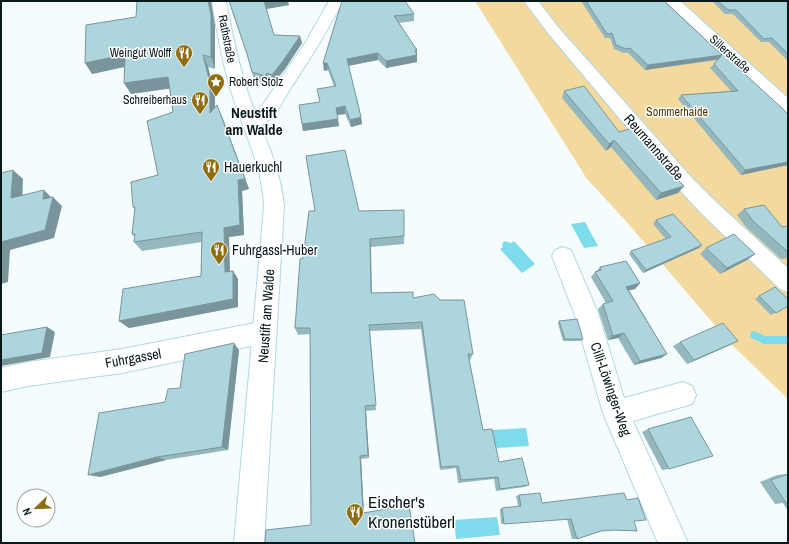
<svg xmlns="http://www.w3.org/2000/svg" width="789" height="544" viewBox="0 0 789 544" font-family="'Archivo Narrow',sans-serif">
  <style>
    .green { fill: #f4d99e }
    .water { fill: #7edbec }
    .lines { fill: none; stroke-linecap: round; stroke-linejoin: round }
    .stream { fill: #7edbec; fill-rule: evenodd }
    .minor-casing { stroke: #b1d9e1; stroke-width: 2 }
    .major-casing { stroke: #b1d9e1; stroke-width: 2 }
    .minor { fill: #fff; fill-rule: evenodd }
    .major { fill: #fff; fill-rule: evenodd }
    .wall { fill: #95b7be }
    .shaded-wall { fill: #79959b }
    .building { fill: #add5dd; stroke: #79959b }
    .labels { text-anchor: middle; stroke-width: 3; stroke-linejoin: round; paint-order: stroke }
    .far-street-label { font-size: 12px; fill: #09181b; stroke: #fff }
    .far-poi-label { font-size: 12px; fill: #09181b; stroke: #fff; text-anchor: end }
    .far-park-label { font-size: 12px; fill: #4f3a02; stroke: #fff }
    .street-label { font-size: 14px; fill: #09181b; stroke: #fff }
    .poi-label { font-size: 14px; fill: #09181b; stroke: #fff; text-anchor: start }
    .far-district-label { font-size: 15px; font-weight: bold; fill: #09181b; stroke: #fff }
    .near-poi-label { font-size: 17px; fill: #09181b; stroke: #fff; text-anchor: start }
  </style>
  <rect width="100%" height="100%" fill="#f4fcfe"/>
  <path class="green" d="M475,1H788V399L729,342L625,220L587,179Z"/>
  <path class="water" d="M585,222L598,246L584,248L571,224Z
    M504,241L511,243L514,241L535,264L522,273L500,249L503,247L502,244Z
    M526,428L529,446L496,448L492,430Z
    M497,517L500,535L456,539L454,520Z"/>
  <g class="lines">
    <path class="stream" d="M754,331L765,336H788V344H764L751,338L750,335L751,332Z"/>
    <g class="minor-casing">
      <path id="minor" d="M329,1H343C327,32 308,62 289,91C283,100 278,112 270,119C263,126 254,130 245,127L242,123L245,119L258,111L266,100L307,40Z
        M524,1H538L558,27L691,177L716,202L788,268V292L780,289L702,214L677,187L548,33Z
        M665,1H680L788,98V113L782,111Z
        M563,247L571,250L598,313L624,398L683,382L692,386L696,395L692,404L633,421L688,543H658L603,413L574,313L552,256L555,250Z
        M265,321L273,324L277,332L273,340L265,343L122,373L28,386L1,392V368L28,362L122,349Z"/>
    </g>
    <g class="major-casing">
      <path id="major" d="M212,1H226C232,34 239,67 250,99C264,137 280,165 284,206L264,543H234L264,206C262,164 245,136 233,97C223,66 217,33 212,1Z"/>
    </g>
    <use href="#minor" class="minor"/>
    <use href="#major" class="major"/>
  </g>
  <path class="wall" d="M137,1H211L215,27V69L208,67L215,94V108L222,116L249,189L242,191L244,235L229,237L230,271H233L238,279V307L129,328L119,321L201,276L202,242L142,251L134,242L135,237L132,234L135,210L133,207L158,175L173,112L170,88L131,94L124,67L92,74L136,17Z
    M229,1L289,5L266,9L274,35L300,36L302,43L285,69L274,82L269,81L267,83L254,80L248,57Z
    M342,1L414,14V21L399,23L417,50V62L386,68L378,60L348,66L361,117L362,124L351,127L345,114L337,115L339,126L303,131L302,124L320,102L334,86L328,70L324,71Z
    M581,1H664L722,55L788,114V165L741,175L678,99L681,95L731,91L710,68L718,60L645,70L628,53H624L614,49L610,38H605Z
    M712,1H788V61L769,42H761L733,14H725Z
    M564,91L619,132L665,167L684,186L678,193L656,200L611,147L606,151L562,98Z
    M744,209L782,227L788,226V258L781,259L746,227L737,215Z
    M359,211L404,236V244L371,247V293L413,298L473,354L470,360H469L483,430L499,462L529,485L524,487L496,491L494,479L458,483L456,468L440,470L421,329L370,331L376,410L366,411L369,458L361,459L364,513L311,525L310,334L298,335L295,328L303,258Z
    M656,220L699,248L643,273L629,254L631,251L666,239L653,224Z
    M706,248L755,254L747,260L720,274L700,254Z
    M600,267L640,283L635,289L629,290L667,354L661,358L634,365L618,338L608,340L598,309L603,304L606,303L591,277Z
    M759,296L788,306L771,315L755,299Z
    M559,321L583,339L581,341H563L558,324Z
    M680,342L730,345L687,364L673,346Z
    M239,350L228,450L166,460L100,477L165,402L180,388Z
    M648,429L669,469L662,470L642,432Z
    M788,474V511L783,503L775,504L760,482L777,475Z
    M519,495L542,503L634,521L637,531L611,530L601,531L577,539H572L567,519L501,524L500,509L518,506L516,496Z"/>
  <path class="shaded-wall" d="M208,1H211L215,27V69L211,57Z
    M264,1H288L289,5L266,9Z
    M300,36L302,43L285,69L274,82L272,75Z
    M417,50L416,55H417V62L386,68V61Z
    M378,53V60L347,66V59Z
    M203,55L208,67L215,94V124L210,113Z
    M722,55L719,59L645,70L648,65Z
    M118,56L125,57V69L124,67L92,74L85,63Z
    M323,63H327L328,70L324,71Z
    M267,73L269,81L267,83L265,76Z
    M168,77L174,88L131,94L124,83Z
    M217,105L249,189L242,191L244,235L229,237L230,281L225,272L224,228Z
    M345,106V114L336,115V108Z
    M361,117L362,124L351,127L350,120Z
    M338,119L339,126L303,131L302,124Z
    M614,140L611,147L606,151L609,144Z
    M788,162V165L741,175L745,170Z
    M13,170L23,179L22,207L11,198Z
    M684,186L678,193L656,200L661,193Z
    M44,190L53,199V197L62,206L54,238L10,250L8,282L1,284V242L43,199Z
    M370,239L371,247L372,301L371,293Z
    M702,245L699,248L643,273L646,270Z
    M755,254L747,260L720,274L727,268Z
    M233,271L238,279V307L129,328L119,321Z
    M640,283L635,289L621,292L626,287Z
    M47,327L55,332L50,357L1,366V360Z
    M624,333L618,338L608,340L613,336Z
    M738,341L730,345L687,364L694,360Z
    M234,343L239,350L228,450L222,447Z
    M667,354L661,358L634,365L640,361Z
    M365,406L366,411L369,458L368,455Z
    M360,456L361,459L364,514L363,513Z
    M157,457L166,460L100,477L88,475Z"/>
  <path class="building" d="M137,1H208L211,15V57L203,55L210,83V113L217,105L245,179L238,180L240,225L224,228L225,272L233,271V299L119,321L123,289L201,276L202,232L134,242L135,234H132L135,207H133L131,182L158,175L147,121L173,112L168,77L124,83L125,57L118,58V56L85,63L86,25L136,17Z
    M229,1H264L274,35L300,36L283,61L272,75L267,73L265,76L252,72L247,54Z
    M342,1H405L414,14L394,16L417,50H415L417,55L386,61L378,53L347,59L361,117L350,120L345,106L336,108L338,119L302,124L299,105L320,102L317,89L336,86L327,63H323Z
    M586,1H664L722,55L648,65L630,48L626,49L616,45L612,33L607,34Z
    M718,1H788V54L772,38L764,39L736,10H728Z
    M723,54L783,109L788,114V162L745,170L681,95L738,91L714,64Z
    M584,86L619,132L633,128L665,167L684,186L661,193L614,140L609,144L564,91Z
    M345,150L359,211L404,210V236L370,239L371,293L413,292V298L434,294L440,300H464L473,354H468L483,430L492,429L499,462L522,458L529,485L500,489L498,477L461,480L458,466L441,467L422,322L369,325L376,405L365,406L368,455L360,456L363,513L409,505L415,543H265L266,530L311,525L310,328H295L300,259L303,258L309,211H315L306,156Z
    M13,170L11,198L44,190L43,199L53,197L45,230L1,242V173Z
    M764,205L782,227L788,226V252L753,221L744,209Z
    M673,214L702,245L646,270L631,251L671,237L656,220Z
    M734,234L755,254L727,268L706,248Z
    M626,261L640,283L626,287L667,354L640,361L624,333L613,336L603,304L613,301L595,272L601,270L600,267Z
    M775,287L788,299V306L776,313L759,296Z
    M577,319L583,339H565L559,321Z
    M723,323L738,341L694,360L680,342Z
    M47,327L42,353L1,360V335Z
    M234,343L222,447L157,457L88,475L99,413L165,402L168,389L180,388L185,354Z
    M691,417L713,456L669,469L648,429Z
    M788,474V502L786,503L771,480Z
    M540,493L542,503L624,493L627,500L638,498L646,520L634,521L637,531L615,530L601,531L577,539L571,519L504,524L502,508L521,506L519,495Z"/>
  <defs>
    <g id="restaurant-pin" transform="scale(0.9)"><path d="M0 17L-7.5 6A9.5 9.5 0 1 1 7.5 6Z" fill="#8f6d12" stroke="#fff"/><path d="M-5-6h1v4h1v-4h1v4h1v-4h1v5L-1.5 .5V6h-2V.5L-5-1ZM5-6V6H3V1.5H1.5Q1.5-4 5-6Z" fill="#fff"/></g>
    <g id="sight-pin" transform="scale(0.9)"><path d="M0 17L-7.5 6A9.5 9.5 0 1 1 7.5 6Z" fill="#8f6d12" stroke="#fff"/><path d="M0-6L1.8-2.2L6-1.7L2.9 1.2L3.7 5.4L0 3.3L-3.7 5.4L-2.9 1.2L-6-1.7L-1.8-2.2Z" fill="#fff"/></g>
  </defs>
  <g fill-rule="evenodd">
    <use href="#restaurant-pin" x="184" y="53"/>
    <use href="#sight-pin" x="216" y="82"/>
    <use href="#restaurant-pin" x="200" y="100"/>
    <use href="#restaurant-pin" x="211" y="167"/>
    <use href="#restaurant-pin" x="219" y="250"/>
    <use href="#restaurant-pin" x="355" y="512"/>
  </g>
  <g class="labels">
    <g class="far-street-label">
      <text transform="translate(227 39) rotate(79)" y="4">Rathstraße</text>
      <text transform="translate(730 54) rotate(42)" y="4">Sillerstraße</text>
    </g>
    <g class="far-poi-label">
      <text x="171" y="57">Weingut Wolff</text>
      <text x="229" y="86" text-anchor="start">Robert Stolz</text>
      <text x="187" y="104">Schreiberhaus</text>
    </g>
    <g class="far-park-label">
      <text x="677" y="116">Sommerhaide</text>
    </g>
    <g class="street-label">
      <text transform="translate(654 147) rotate(49)" y="5">Reumannstraße</text>
      <text transform="translate(266 316) rotate(-86)" y="5">Neustift am Walde</text>
      <text transform="translate(133 358) rotate(-10)" y="5">Fuhrgassel</text>
      <text transform="translate(611 389) rotate(71)" y="5">Cilli-Löwinger-Weg</text>
    </g>
    <g class="poi-label">
      <text x="224" y="172">Hauerkuchl</text>
      <text x="232" y="255">Fuhrgassl-Huber</text>
    </g>
    <g class="far-district-label">
      <text x="254" y="118">Neustift<tspan x="254" dy="17">am Walde</tspan></text>
    </g>
    <g class="near-poi-label">
      <text x="368" y="508">Eischer's<tspan x="368" dy="20">Kronenstüberl</tspan></text>
    </g>
  </g>
  <rect width="789" height="544" fill="none" stroke="#09181b" stroke-width="4"/>
  <g transform="translate(36 508) rotate(247)"><circle r="19" fill="#ffffff" stroke="#9da3a4"/>
  <path d="M0-3L7 15L0 10L-7 15Z" fill="#8f6d12"/>
  <text y="-6" font-size="11" font-weight="bold" text-anchor="middle" fill="#09181b">N</text>
  </g>
</svg>
